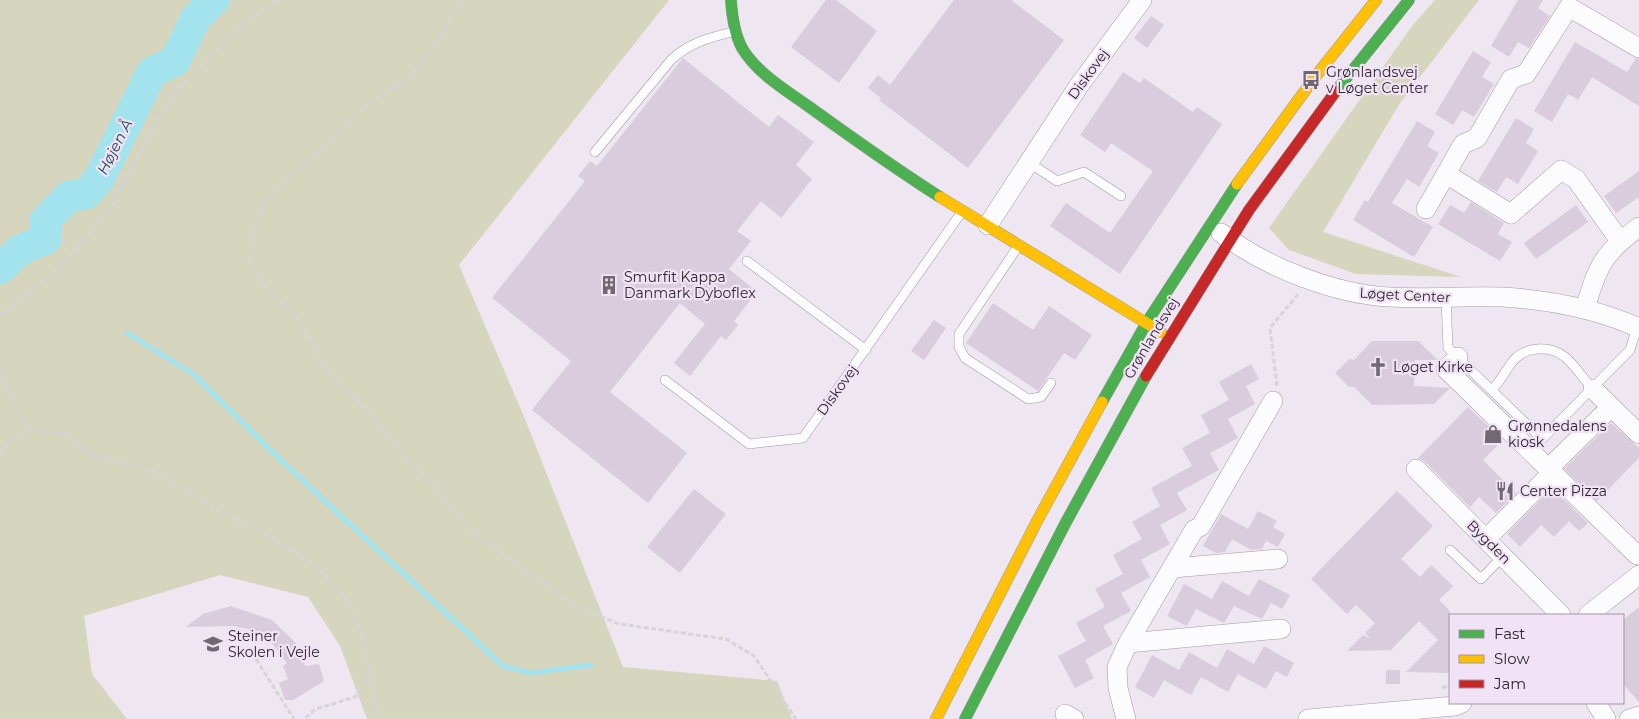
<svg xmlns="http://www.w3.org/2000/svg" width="1639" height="719" viewBox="0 0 1639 719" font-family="Montserrat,sans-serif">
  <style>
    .green { fill: #d5d6bd }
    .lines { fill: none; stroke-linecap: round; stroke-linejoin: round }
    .stream { stroke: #a2e3ee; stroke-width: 5 }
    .river { stroke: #a2e3ee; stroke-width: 31 }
    .building { fill: #d9ccdc }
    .lane-casing { stroke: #a29ba3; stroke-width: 10 }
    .street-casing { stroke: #a29ba3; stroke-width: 20 }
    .fast-casing { stroke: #a29ba3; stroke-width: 12 }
    .slow-casing { stroke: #a29ba3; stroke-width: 12 }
    .jam-casing { stroke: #a29ba3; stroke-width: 12 }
    .path { stroke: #d6d4d7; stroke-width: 3; stroke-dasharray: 5 2.5; stroke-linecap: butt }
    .lane { stroke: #fcfbfd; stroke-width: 9 }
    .street { stroke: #fcfbfd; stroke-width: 19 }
    .fast { stroke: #4caf50; stroke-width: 11 }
    .slow { stroke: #ffc107; stroke-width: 11 }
    .jam { stroke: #c62828; stroke-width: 11 }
    .labels { text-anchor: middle; stroke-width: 4.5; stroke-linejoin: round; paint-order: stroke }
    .poi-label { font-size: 14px; fill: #2c262e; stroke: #f1e2f5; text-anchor: start }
    .street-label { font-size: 14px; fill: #2c262e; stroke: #f1e2f5 }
    .water-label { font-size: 15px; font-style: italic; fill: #1d4a4e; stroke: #f1e2f5 }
  </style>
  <rect width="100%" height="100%" fill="#eee6f1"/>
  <path class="green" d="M0,0H669L459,265L525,419L623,667L777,681L792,719H367L340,646L308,597L220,575L84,616L92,674L127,719H0Z
    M1435,0H1479L1400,103L1323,232L1461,277L1356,274L1289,250L1269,228L1412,26Z"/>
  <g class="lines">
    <path class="stream" d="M127,333L193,374L283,462L503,666L531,673L591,665"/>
    <path class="river" d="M0,269L20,250L46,239L45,221L69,196L86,194L99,179L152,72L175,61L196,18L214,0"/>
  </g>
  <path class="building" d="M826,0H836L877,31L839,83L791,47Z
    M954,0H1011L1064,40L968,168L879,100L881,98L868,88L878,75L890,85Z
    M1518,0H1543L1538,8L1550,16L1529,48L1518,42L1509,57L1491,46Z
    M1151,16L1164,25L1147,48L1134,38Z
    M1575,42L1627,72L1636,58L1639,59V106L1592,77L1578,100L1568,94L1552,122L1534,111Z
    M1473,51L1491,62L1482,77L1494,84L1474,117L1462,110L1453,125L1435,114Z
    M683,58L769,127L778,115L814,142L796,165L812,179L781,218L761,201L737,231L751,241L729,269L757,292L734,321L738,325L726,340L721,336L690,376L674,363L705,324L680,303L610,392L687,453L648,503L532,410L571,361L492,298L585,181L578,176L590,161L597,166Z
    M1123,72L1140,83L1144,78L1193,112L1197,107L1222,124L1120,274L1050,226L1066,203L1110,233L1153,171L1111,143L1105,152L1080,135Z
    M1516,118L1534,129L1526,143L1538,151L1518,184L1506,177L1497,192L1478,181Z
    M1417,121L1435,132L1427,146L1439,153L1419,187L1407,179L1392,203L1433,227L1414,257L1353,220L1365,200L1368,202Z
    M1639,171V197L1616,213L1604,196Z
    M1471,202L1504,223L1498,234L1512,242L1500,261L1438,224L1450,205L1464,213Z
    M1576,205L1588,222L1536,259L1524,243Z
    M993,303L1033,330L1049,306L1092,335L1075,360L1064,353L1038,391L966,343Z
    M934,320L946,328L924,360L911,351Z
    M1372,341H1418L1438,360H1415L1414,386L1450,388L1434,404L1372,405L1354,387H1349L1335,373L1349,359L1354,360Z
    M1251,364L1259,379L1246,386L1255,404L1228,419L1238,438L1210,453L1219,470L1177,493L1187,510L1160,525L1170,544L1141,560L1150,577L1121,593L1131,611L1103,626L1113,644L1085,660L1094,678L1075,688L1058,656L1086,641L1076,623L1105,607L1095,589L1123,574L1113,555L1142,539L1132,522L1160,506L1151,488L1192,466L1182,448L1210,433L1201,415L1229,400L1219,382Z
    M1468,407L1503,440L1483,460L1516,493L1496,513L1479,497L1470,507L1424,461L1418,458Z
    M1611,423L1639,448V458L1597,501L1564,469Z
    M1552,488L1588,523L1579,531L1569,521L1554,537L1541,525L1520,547L1507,534Z
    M694,489L726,514L680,573L647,547Z
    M1397,491L1433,526L1401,559L1420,577L1431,565L1453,586L1439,600L1450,611V673L1406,672L1438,640L1419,621L1391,650H1393L1347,651L1363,635L1371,639L1365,633L1375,623L1356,605L1347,614L1311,579Z
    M1258,511L1277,521L1273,527L1285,534L1278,547L1266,541L1262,549L1251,550L1232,539L1225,552L1216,553L1203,546L1221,514L1248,529Z
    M1259,579L1290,595L1282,609L1271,603L1262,619L1234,606L1224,623L1196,609L1187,626L1167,616L1184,584L1212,599L1222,581L1249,596Z
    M231,606L272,620L298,645L305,666L319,664L324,681L293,700H285L279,683L288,679L283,666L287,663L271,642L248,629L235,626L186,627L203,614Z
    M1639,607V702L1623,684V620Z
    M1264,646L1294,663L1287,677L1276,671L1266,689L1238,674L1228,692L1201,677L1191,695L1164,680L1154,698L1135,687L1152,655L1179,670L1189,652L1217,668L1227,649L1254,664Z
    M1386,670H1400V684H1386Z"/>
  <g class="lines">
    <g class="lane-casing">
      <path id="lane" d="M595,152L671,60C689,43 708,38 732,32
        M1028,162L1057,181L1084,172L1121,196
        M1017,248L959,334V347L965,358L1028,399L1041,397L1051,383
        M747,261L866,350
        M1446,298L1448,348L1542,439L1630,350L1637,327
        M665,380L749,444L803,438L961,213
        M1492,390C1501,380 1505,372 1512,362C1525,346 1549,345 1565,357C1575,365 1583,379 1593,389
        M1450,550L1481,579L1503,556"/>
    </g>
    <g class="street-casing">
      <path id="street" d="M1446,174L1511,214L1561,170L1576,179L1620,241
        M1426,209L1463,144L1477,138L1511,79L1526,74L1569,7L1639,48
        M988,225L1078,87L1142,0
        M1221,233C1265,267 1334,294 1389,297C1427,299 1465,296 1503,297C1548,300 1597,309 1639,328
        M1585,309C1597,267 1603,253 1639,227
        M1458,357L1446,369L1637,555
        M1593,389L1639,434
        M1549,468L1611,407
        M1416,469L1561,615
        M1486,539L1553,472
        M1173,568L1278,559
        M1588,615L1639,575
        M1128,643L1281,629
        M1596,703L1606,719
        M1065,714L1074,719
        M1126,719L1118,688L1117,667L1128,643L1194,530L1201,526L1273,401
        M1308,719L1455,706L1462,703
        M1629,719L1639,716"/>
    </g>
    <g class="fast-casing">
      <path id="fast" d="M731,0C732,16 734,33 742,48C757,73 784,89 808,106C851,137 894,168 940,197
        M1336,91L1409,0
        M1102,402L1147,322L1237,184
        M965,719L1065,524L1146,376"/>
    </g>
    <g class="slow-casing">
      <path id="slow" d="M1237,184L1315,77L1376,0
        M940,197L1161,332
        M936,719L1036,523L1102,402"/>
    </g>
    <g class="jam-casing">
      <path id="jam" d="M1146,376L1249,210L1336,91"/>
    </g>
    <path class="path" d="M461,0L447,27L410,77L361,109L323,149L287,178L263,203L252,238L250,265L266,286L300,321L316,349L322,368L358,402L474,533L573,605L619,624L726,639L754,656L796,719
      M0,316L55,271L84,240L112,205L166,105L203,63L254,16L277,0
      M0,369L8,392L28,430
      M1277,386L1270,328L1299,293
      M0,456L9,443L28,430L66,434L91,455L151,470L221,512L268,535L313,564L346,598L363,637L369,670L355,697L316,709L304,719
      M252,653L294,719
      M369,671L379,719
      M1442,688L1450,685"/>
    <use href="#lane" class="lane"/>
    <use href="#street" class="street"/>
    <use href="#fast" class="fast"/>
    <use href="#slow" class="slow"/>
    <use href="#jam" class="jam"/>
  </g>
  <defs>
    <g id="bus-bare" transform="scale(1.5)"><path d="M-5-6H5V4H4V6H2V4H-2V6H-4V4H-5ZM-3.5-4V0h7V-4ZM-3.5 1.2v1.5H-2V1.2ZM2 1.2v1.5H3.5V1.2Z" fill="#706972" stroke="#f1e2f5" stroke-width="2.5" paint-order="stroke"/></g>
    <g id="building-bare" transform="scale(1.5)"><path d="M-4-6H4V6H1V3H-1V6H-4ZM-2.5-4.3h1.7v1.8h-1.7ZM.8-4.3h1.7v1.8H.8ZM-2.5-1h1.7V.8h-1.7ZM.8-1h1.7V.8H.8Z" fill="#706972" stroke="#f1e2f5" stroke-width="2.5" paint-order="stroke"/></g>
    <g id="church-bare" transform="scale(1.5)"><path d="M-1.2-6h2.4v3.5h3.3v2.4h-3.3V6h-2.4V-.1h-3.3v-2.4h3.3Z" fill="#706972" stroke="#f1e2f5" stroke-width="2.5" paint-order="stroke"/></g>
    <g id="shop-bare" transform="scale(1.5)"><path d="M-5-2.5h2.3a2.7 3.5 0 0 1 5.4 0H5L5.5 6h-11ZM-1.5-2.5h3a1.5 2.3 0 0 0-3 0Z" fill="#706972" stroke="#f1e2f5" stroke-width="2.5" paint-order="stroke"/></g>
    <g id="restaurant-bare" transform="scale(1.5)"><path d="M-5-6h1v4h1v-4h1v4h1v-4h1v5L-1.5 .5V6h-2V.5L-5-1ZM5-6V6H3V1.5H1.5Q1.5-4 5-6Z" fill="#706972" stroke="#f1e2f5" stroke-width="2.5" paint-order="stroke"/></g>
    <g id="school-bare" transform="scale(1.5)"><path d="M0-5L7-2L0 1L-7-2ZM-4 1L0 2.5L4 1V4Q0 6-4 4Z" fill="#706972" stroke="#f1e2f5" stroke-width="2.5" paint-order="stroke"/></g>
  </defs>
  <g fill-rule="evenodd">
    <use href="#bus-bare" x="1311" y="80"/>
    <use href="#building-bare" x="609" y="285"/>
    <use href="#church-bare" x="1378" y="367"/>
    <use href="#shop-bare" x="1493" y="434"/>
    <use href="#restaurant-bare" x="1505" y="491"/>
    <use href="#school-bare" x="213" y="644"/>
  </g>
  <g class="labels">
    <g class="poi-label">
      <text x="1326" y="77">Grønlandsvej<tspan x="1326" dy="16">v Løget Center</tspan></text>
      <text x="624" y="282">Smurfit Kappa<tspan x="624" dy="16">Danmark Dyboflex</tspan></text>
      <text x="1393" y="372">Løget Kirke</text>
      <text x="1508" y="431">Grønnedalens<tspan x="1508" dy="16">kiosk</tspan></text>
      <text x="1520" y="496">Center Pizza</text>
      <text x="228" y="641">Steiner<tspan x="228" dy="16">Skolen i Vejle</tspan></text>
    </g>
    <g class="street-label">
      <text transform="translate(1088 74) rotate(-54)" y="5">Diskovej</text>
      <text transform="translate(1405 295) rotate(3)" y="5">Løget Center</text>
      <text transform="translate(1151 338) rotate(-59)" y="5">Grønlandsvej</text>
      <text transform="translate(837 390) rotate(-54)" y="5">Diskovej</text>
      <text transform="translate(1489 542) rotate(45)" y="5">Bygden</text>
    </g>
    <g class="water-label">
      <text transform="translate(115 147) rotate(-63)" y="5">Højen Å</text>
    </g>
  </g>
  <rect x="1449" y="614" width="175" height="90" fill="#f1e2f5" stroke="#a297a5"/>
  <rect x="1459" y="630" width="25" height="8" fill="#4caf50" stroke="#a297a5"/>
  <text x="1494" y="639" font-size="15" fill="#2c262e">Fast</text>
  <rect x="1459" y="655" width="25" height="8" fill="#ffc107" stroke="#a297a5"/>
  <text x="1494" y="664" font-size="15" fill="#2c262e">Slow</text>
  <rect x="1459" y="680" width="25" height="8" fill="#c62828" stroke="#a297a5"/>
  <text x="1494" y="689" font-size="15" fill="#2c262e">Jam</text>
</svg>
